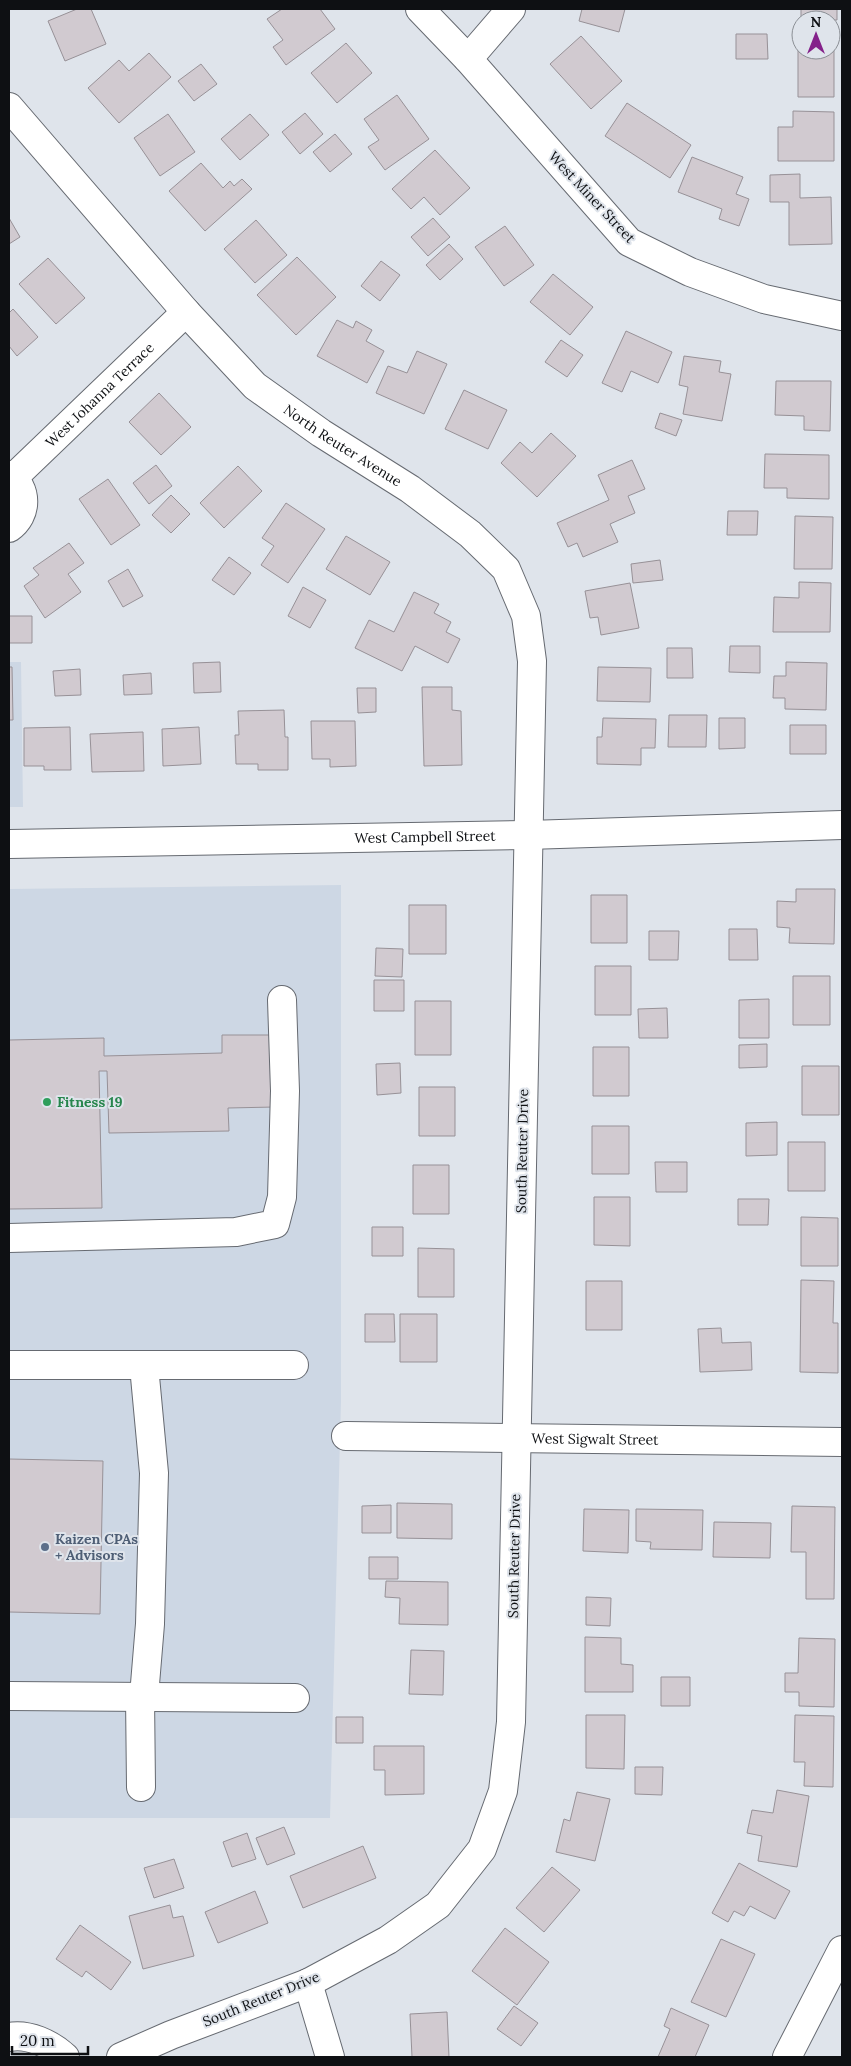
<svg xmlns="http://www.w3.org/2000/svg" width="851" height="2066" viewBox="0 0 851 2066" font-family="Lora,serif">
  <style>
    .built { fill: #cdd7e4 }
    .building { fill: #d1cad0; stroke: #979197 }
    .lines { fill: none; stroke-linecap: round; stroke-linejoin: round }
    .minor-casing { stroke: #666a71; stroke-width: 30 }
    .minor { stroke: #fff; stroke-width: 28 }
    .leisure-dot { fill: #2e9e5b; stroke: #dfe4eb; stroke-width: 2 }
    .service-dot { fill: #5c6f8a; stroke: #dfe4eb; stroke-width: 2 }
    .labels { text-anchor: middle; stroke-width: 4; stroke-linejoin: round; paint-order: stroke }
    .street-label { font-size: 14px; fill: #0e1013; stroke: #dfe4eb }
    .leisure-label { font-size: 14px; font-weight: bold; fill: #27864d; stroke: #dfe4eb; text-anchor: start }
    .service-label { font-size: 14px; font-weight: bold; fill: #4e5e75; stroke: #dfe4eb; text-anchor: start }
  </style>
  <rect width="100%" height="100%" fill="#dfe4eb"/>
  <path class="built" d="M9,662H21L23,807H9Z
    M341,885V1401L330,1818H9V889Z"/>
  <path class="building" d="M77,9H91L106,44L65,61L48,21Z
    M282,9H320L335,29L286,65L273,47L283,40L267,19Z
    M582,9H625L619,32L579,21Z
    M801,9H837V20H801Z
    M736,34H767L768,59H736Z
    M581,36L622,81L591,109L550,64Z
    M346,43L372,73L337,103L311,73Z
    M798,48H801V50H831V48H834V97H798Z
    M149,53L171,77L119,123L88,88L119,60L129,71Z
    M201,64L217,84L194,101L178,81Z
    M397,95L429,139L385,170L368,147L379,140L364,119Z
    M627,103L691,145L670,178L605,136Z
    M793,111L834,112V161H778V127H793Z
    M305,113L323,134L300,154L282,132Z
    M168,114L195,152L160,176L134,138Z
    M250,114L269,135L240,160L221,139Z
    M335,134L352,154L330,172L313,152Z
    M435,150L470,188L440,215L424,197L411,209L392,189Z
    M692,157L743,177L736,194L749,199L739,226L719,219L722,209L678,192Z
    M201,163L223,188L230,181L234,186L242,179L252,189L205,231L169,191Z
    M800,174V198L831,197L832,244L789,245V202H770V175Z
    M9,218L20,237L9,244Z
    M433,218L450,237L428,256L411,237Z
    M256,220L287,255L255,283L224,249Z
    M505,226L534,265L504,286L475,247Z
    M449,244L463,259L440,280L426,265Z
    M297,257L336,297L296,335L257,295Z
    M48,258L85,298L56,324L19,284Z
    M381,261L400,275L380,301L361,286Z
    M553,274L593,307L570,335L530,302Z
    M13,309L38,337L17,356L9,346V313Z
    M337,320L353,328L356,321L372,330L366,341L384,351L367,383L317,356Z
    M626,331L672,352L658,383L631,371L622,392L602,383Z
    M561,340L583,355L567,377L545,362Z
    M417,351L447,364L424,414L376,393L388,366L407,373Z
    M684,356L721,361L719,372L731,374L722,421L683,414L688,387L679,385Z
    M776,381H831L830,431L804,430V416L775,415Z
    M464,390L507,410L488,449L445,429Z
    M159,393L191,427L161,455L129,422Z
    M660,413L682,420L676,436L655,428Z
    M551,433L576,456L537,497L501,463L520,442L532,453Z
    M765,454L829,455V499L787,498V488H764Z
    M632,460L645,489L628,496L635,513L610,524L618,542L583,557L577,543L568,547L557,523L609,500L598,475Z
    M156,465L172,486L149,504L133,483Z
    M238,466L262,491L224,528L200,503Z
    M108,479L140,525L111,545L79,499Z
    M171,495L190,514L171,533L152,515Z
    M286,503L325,529L288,583L261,565L274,546L262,538Z
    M728,511H758L757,535H727Z
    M795,516L833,517L832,569H794Z
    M346,536L390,562L370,595L326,569Z
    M69,543L84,563L68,574L81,592L45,618L24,586L39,575L33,568Z
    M229,557L251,573L234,595L212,580Z
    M660,560L663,580L633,583L631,564Z
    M128,569L143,596L123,607L108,581Z
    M799,582L831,583L830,632H773L774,597L799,598Z
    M630,583L639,628L601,635L598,617L590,618L585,591Z
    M303,587L326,600L310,628L288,616Z
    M414,592L439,604L434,613L451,622L446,632L460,639L448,663L415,646L402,671L355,648L369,620L394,632Z
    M9,616H32V643H9Z
    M730,646H760V673L729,672Z
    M667,648H692L693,678H667Z
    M220,662L221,692L194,693L193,663Z
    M786,662L827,663L826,710L785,709V698H773L774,676H786Z
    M9,667H12L13,720H9Z
    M598,667L651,668L650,702L597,701Z
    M80,669L81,695L55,696L53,671Z
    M151,673L152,694L124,695L123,675Z
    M422,687H452V710L461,711L462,765L424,766Z
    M357,688H376V712L358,713Z
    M284,710L285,737H288V770H258V764H236L235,735H239L238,711Z
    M669,715H707L706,747H668Z
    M603,718L656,719L655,748H641V765L597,764V737H602Z
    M719,718H745V748L719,749Z
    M311,721H355L356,766L330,767V759H312Z
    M790,725H826V754H790Z
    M70,727L71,770H44V766H24V728Z
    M199,727L201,764L163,766L162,729Z
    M143,732L144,771L92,772L90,734Z
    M796,889H835L834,944L789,943L790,928L777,927V901L796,902Z
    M591,895H627V943H591Z
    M409,905H446V954H409Z
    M729,929H757L758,960H729Z
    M649,931H679L678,960H649Z
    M376,948L403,949L402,977L375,976Z
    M595,966H631V1015H595Z
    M793,976H830V1025H793Z
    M374,980H404V1011H374Z
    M769,999V1038H739V1000Z
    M415,1001H451V1055H415Z
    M667,1008L668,1038H639L638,1009Z
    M222,1035H274L275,1107L228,1108L229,1131L109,1133L107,1071H99L102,1208L9,1209V1040L104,1038V1056L222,1053Z
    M767,1044V1067L739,1068V1045Z
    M593,1047H629V1096H593Z
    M400,1063L401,1093L377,1095L376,1064Z
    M802,1066H839V1115H802Z
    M419,1087H455V1136H419Z
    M777,1122V1155L746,1156V1123Z
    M592,1126H629V1174H592Z
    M788,1142H825V1191H788Z
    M655,1162H687V1192H656Z
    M413,1165H449V1214H413Z
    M594,1197H630V1246L594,1245Z
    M738,1199H769L768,1225H738Z
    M801,1217L838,1218V1266H801Z
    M372,1227H403V1256H372Z
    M418,1248L454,1249V1297H418Z
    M801,1280L834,1281L833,1323H838V1373L800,1372Z
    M586,1281H622V1330H586Z
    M365,1314H394L395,1342H365Z
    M400,1314H437V1362H400Z
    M721,1328L722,1343L751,1342L752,1370L700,1372L698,1329Z
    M9,1459L103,1461L100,1614L9,1612Z
    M397,1503L452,1504V1539L397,1538Z
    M391,1505V1533H362V1506Z
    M792,1506L835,1507L834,1599H806V1552H791Z
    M584,1509L629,1510L628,1553L583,1551Z
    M636,1509L703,1510L702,1550L650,1549L651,1542L636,1541Z
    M714,1522L771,1523L770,1558L713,1557Z
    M369,1557H398V1579H369Z
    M386,1581L448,1582V1625L399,1624L400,1598L385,1597Z
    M586,1597L611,1598L610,1626L586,1625Z
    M585,1637L621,1638V1664L633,1665V1692H585Z
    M799,1638L835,1639L834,1707L799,1706V1692H785V1673H798Z
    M411,1650L444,1651L443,1695L409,1694Z
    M661,1677H690V1706H661Z
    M586,1715H625L624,1769L586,1768Z
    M795,1715L834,1716L833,1787L804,1786L805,1762H794Z
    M336,1717H363V1743H336Z
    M374,1746H424V1794L385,1795V1770H374Z
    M635,1767H663L662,1795L635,1794Z
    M777,1790L809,1796L797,1867L758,1861L762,1836L747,1833L752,1810L773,1813Z
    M577,1792L610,1799L595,1861L556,1852L564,1819L570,1821Z
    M284,1827L295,1854L267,1865L256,1838Z
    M247,1833L256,1859L232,1867L223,1842Z
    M363,1846L376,1878L303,1908L290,1876Z
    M174,1859L184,1888L154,1898L144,1868Z
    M739,1863L790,1891L775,1919L750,1906L744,1916L734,1911L728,1922L712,1913Z
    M552,1867L580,1890L544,1932L516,1908Z
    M255,1891L268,1923L218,1943L205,1912Z
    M170,1905L173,1918L183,1916L194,1956L143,1969L129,1916Z
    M80,1925L131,1962L111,1990L86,1971L82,1977L56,1959Z
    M505,1928L549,1962L517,2005L472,1971Z
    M721,1939L755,1954L726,2017L691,2002Z
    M514,2006L538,2023L521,2046L497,2029Z
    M671,2008L709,2025L695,2057H658L670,2029L664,2026Z
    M447,2012L449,2057H412L410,2014Z"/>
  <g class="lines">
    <g class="minor-casing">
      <g id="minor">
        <path d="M420,9L468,59L629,242L690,272L764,299L842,316"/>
        <path d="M468,59L511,9"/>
        <path id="s1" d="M9,107L186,312L255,386L321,433L410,489L470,534L506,569L526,616L532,661L511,1722L503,1791L482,1849L438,1905L388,1940L308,1983L171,2035L121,2057"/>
        <path d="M9,475C28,488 28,515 9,528"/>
        <path id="s2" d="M13,478L186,312"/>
        <path id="s3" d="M9,844L528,835L842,825"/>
        <path d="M9,1238L236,1232L275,1224L282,1197L285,1091L282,1000"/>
        <path d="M9,1365H294"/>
        <path d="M144,1366L154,1473L150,1624L144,1696"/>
        <path id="s4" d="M346,1436L842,1442"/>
        <path d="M9,1696L295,1698"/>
        <path d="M140,1696L141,1787"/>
        <path d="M308,1983L330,2057"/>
        <path d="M9,2037C28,2033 51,2044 65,2057"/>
        <path d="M787,2057L842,1950"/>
      </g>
    </g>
    <use href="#minor" class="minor"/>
  </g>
  <circle class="leisure-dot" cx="47" cy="1102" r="5"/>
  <circle class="service-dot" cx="45" cy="1547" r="5"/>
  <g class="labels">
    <g class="street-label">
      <text transform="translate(592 197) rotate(47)" y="5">West Miner Street</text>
      <text dy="5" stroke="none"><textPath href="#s2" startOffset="120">West Johanna Terrace</textPath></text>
      <text dy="5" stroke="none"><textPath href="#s1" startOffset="478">North Reuter Avenue</textPath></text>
      <text dy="5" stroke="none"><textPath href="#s3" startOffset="416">West Campbell Street</textPath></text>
      <text transform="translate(522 1151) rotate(-89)" y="5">South Reuter Drive</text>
      <text dy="5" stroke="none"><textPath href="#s4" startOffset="249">West Sigwalt Street</textPath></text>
      <text transform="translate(514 1556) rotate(-89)" y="5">South Reuter Drive</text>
      <text transform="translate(261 1999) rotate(-22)" y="5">South Reuter Drive</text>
    </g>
    <g class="leisure-label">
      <text x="57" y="1107">Fitness 19</text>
    </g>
    <g class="service-label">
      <text x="55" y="1544">Kaizen CPAs<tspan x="55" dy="16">+ Advisors</tspan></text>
    </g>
  </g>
  <rect width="851" height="2066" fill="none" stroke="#0e1013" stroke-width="20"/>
  <g transform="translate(816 35)"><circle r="24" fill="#dfe4eb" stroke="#8b8f95"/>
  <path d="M0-4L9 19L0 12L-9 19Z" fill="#84218a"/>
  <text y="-8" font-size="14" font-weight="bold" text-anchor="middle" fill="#0e1013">N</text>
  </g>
  <path d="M12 2046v8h76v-8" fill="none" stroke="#0e1013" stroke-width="2.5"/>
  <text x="20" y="2046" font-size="15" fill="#0e1013" stroke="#dfe4eb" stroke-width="4" paint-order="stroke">20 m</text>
</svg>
